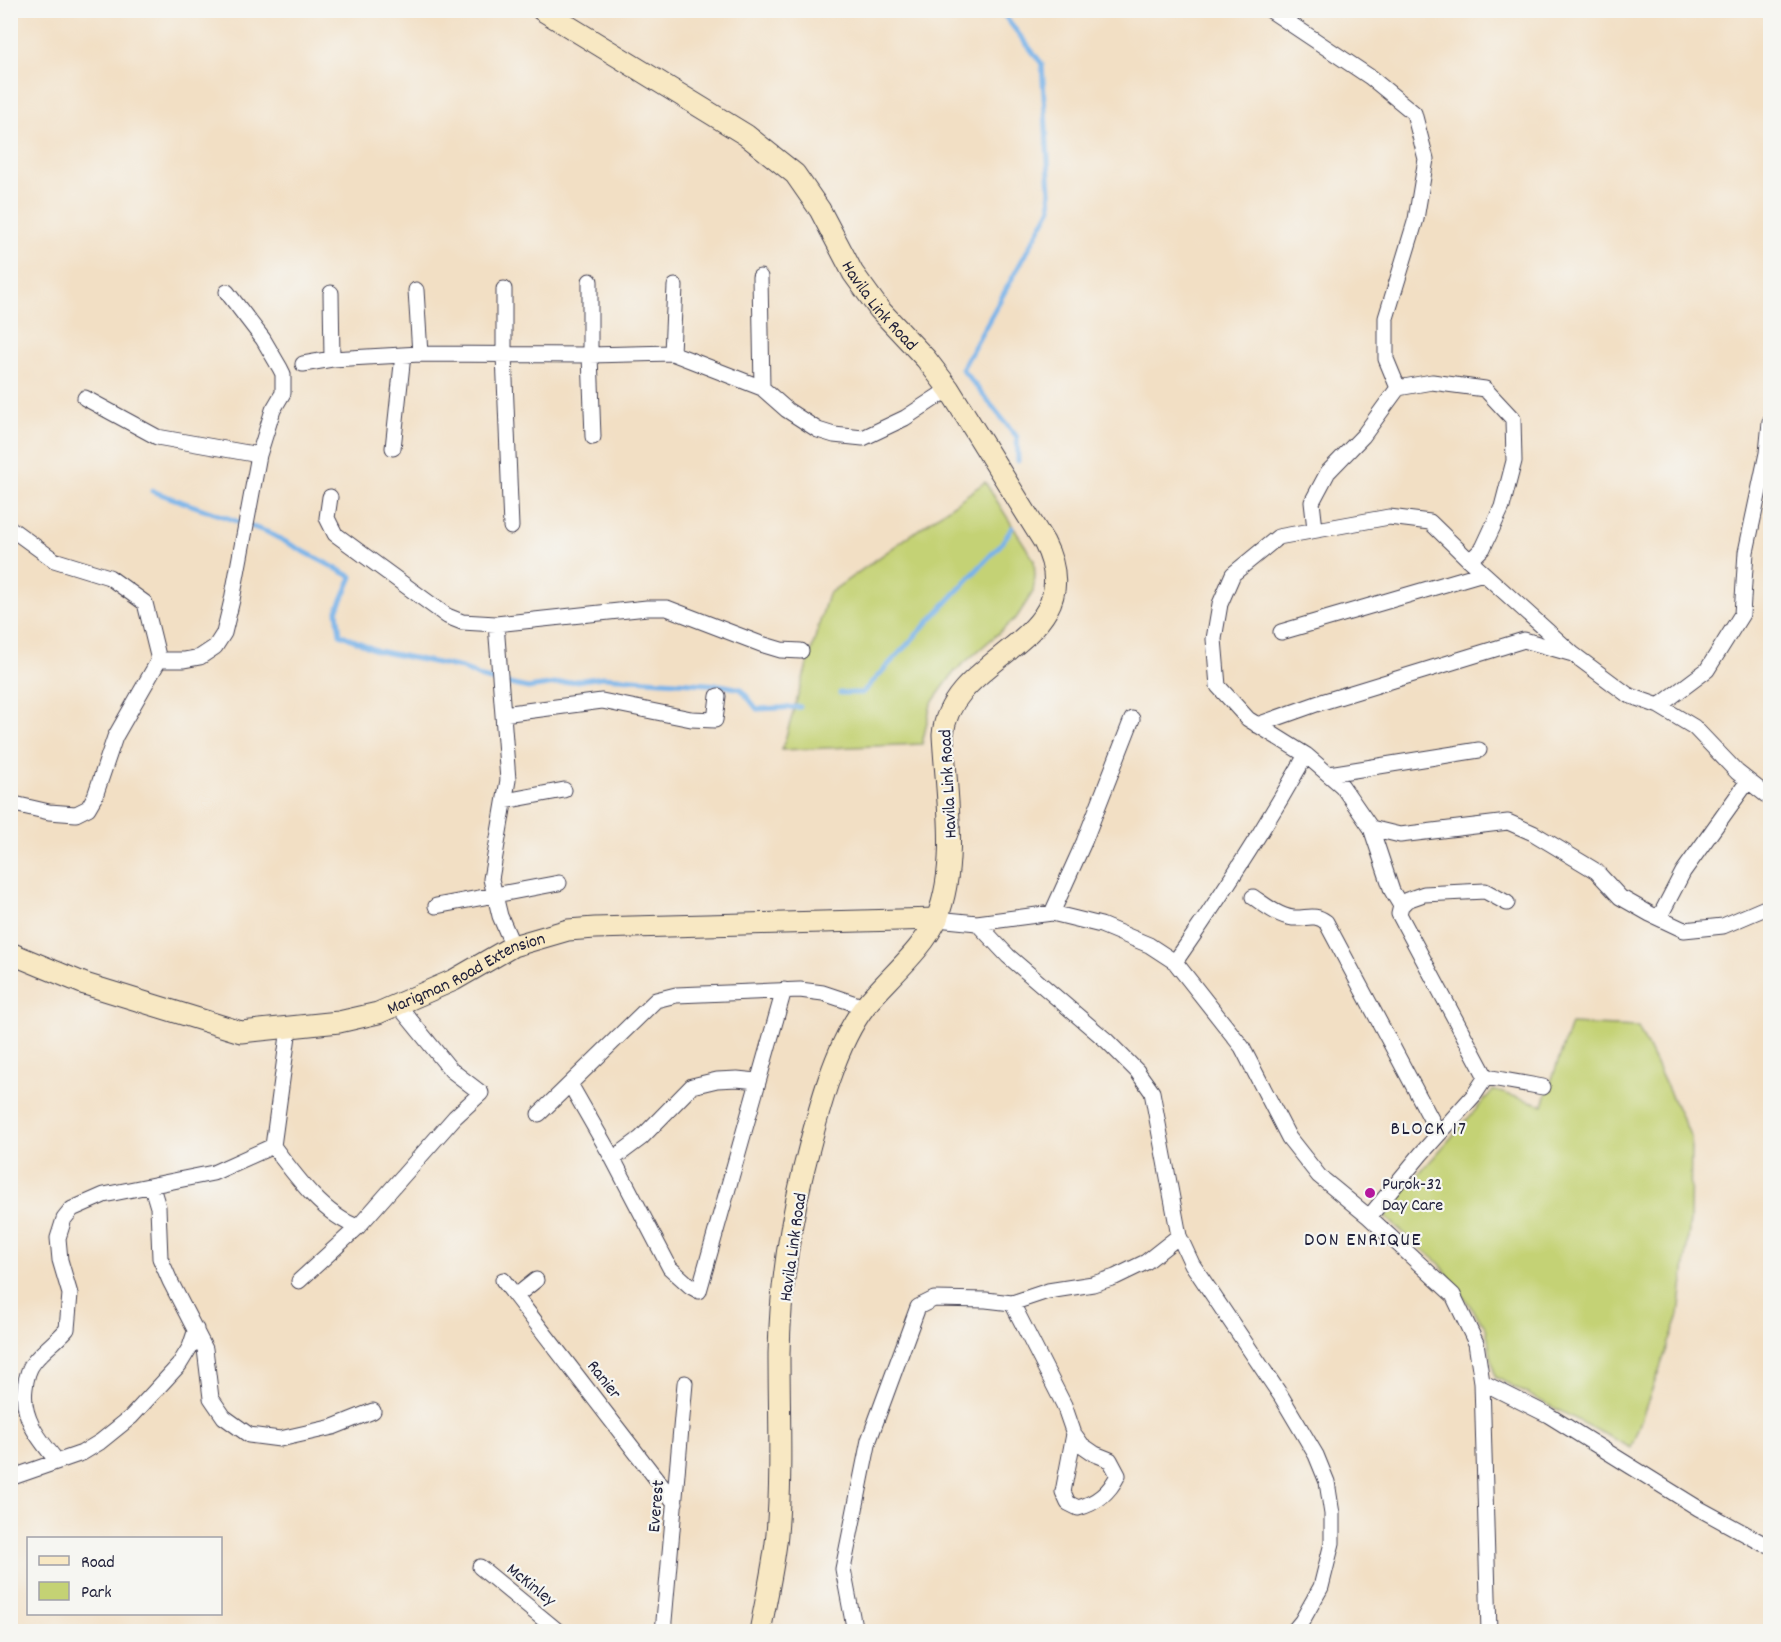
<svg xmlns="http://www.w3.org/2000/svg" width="1781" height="1642" viewBox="0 0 1781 1642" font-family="Dekko,sans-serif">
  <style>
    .green { fill: #c4d274; stroke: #737a58; stroke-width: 1.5 }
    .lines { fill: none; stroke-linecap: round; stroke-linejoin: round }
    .stream { stroke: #78b3e9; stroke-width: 5 }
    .street-casing { stroke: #413e50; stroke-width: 17 }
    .secondary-casing { stroke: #413e50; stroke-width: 23 }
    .street { stroke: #fff; stroke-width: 15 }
    .secondary { stroke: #f8e8c3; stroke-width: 21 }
    .poi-dot { fill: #b5179e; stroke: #f6f6f2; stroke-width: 2 }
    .labels { text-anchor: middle; stroke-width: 4.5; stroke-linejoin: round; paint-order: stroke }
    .street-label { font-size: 18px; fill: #22223b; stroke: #f6f6f2 }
    .poi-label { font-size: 18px; fill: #22223b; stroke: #f6f6f2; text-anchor: start }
    .neighbourhood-label { font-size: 20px; letter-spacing: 1.5px; fill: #22223b; stroke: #f6f6f2 }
  </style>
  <rect width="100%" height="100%" fill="#f6f6f2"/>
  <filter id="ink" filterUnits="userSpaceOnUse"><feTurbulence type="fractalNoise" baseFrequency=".0167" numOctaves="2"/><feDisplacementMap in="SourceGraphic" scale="12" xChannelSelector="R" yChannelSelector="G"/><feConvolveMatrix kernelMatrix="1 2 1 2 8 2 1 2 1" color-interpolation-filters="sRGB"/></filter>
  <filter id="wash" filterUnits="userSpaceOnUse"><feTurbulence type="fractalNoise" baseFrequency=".008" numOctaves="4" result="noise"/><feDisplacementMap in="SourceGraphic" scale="24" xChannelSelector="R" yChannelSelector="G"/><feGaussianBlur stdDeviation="1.35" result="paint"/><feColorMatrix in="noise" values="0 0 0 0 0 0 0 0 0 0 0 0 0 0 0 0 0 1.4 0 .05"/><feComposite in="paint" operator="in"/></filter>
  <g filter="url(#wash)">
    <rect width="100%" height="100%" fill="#f2dfc4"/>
    <path class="green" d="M985,482L1034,560L1035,576L1033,592L1017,617L955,671L931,704L922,744L782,750L828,594Z
      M1571,1024L1638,1027L1691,1137L1690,1221L1679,1315L1631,1448L1495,1377L1486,1328L1440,1264L1383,1215L1493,1090L1543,1105Z"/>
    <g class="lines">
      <path class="stream" d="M1000,10L1042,64L1051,208L962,369L1017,437L1018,461
        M152,491L267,532L352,577L337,611L340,634L378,651L462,668L482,678L528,688L603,677L721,685L741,689L757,709L800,707
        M840,693H862L1001,544L1012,528"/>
    </g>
  </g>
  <g filter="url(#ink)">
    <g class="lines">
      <g class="street-casing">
        <path id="street" d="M1270,10L1370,77L1414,113L1426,159L1416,219L1386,318V359L1398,388L1432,382L1485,389L1513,419L1514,461L1502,507L1483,548L1470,561
          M760,277L762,388
          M590,281V355L593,437
          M504,289V355L511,527
          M416,290L420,354
          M331,293L332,359
          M672,353L675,286
          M303,364L332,359L420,354L590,355L672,353L762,388L787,410L818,430L834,435L863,438L905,418L949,389
          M85,398L157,437L259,455
          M393,448L403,355
          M330,497L327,518L335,534L447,616L462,622L496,624L647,608H667L761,644L781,650L801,651
          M10,528L54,560L109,577L145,603L159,660L115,737L95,796L88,808L76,814L49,812L10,803
          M1315,529L1312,502L1328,472L1363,436L1398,388
          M496,624L508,780L491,879L500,916L513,946
          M1281,632L1483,573
          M159,660H184L200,657L215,647L224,633L232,600L259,455L273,410L283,393V374L280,368L263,339L227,292
          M1659,706L1694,727L1737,772L1770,798
          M503,714L602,701L691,719L715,720L718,696
          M1257,725L1322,702L1524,640L1573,654L1628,695L1659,706L1707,670L1742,614L1746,552L1767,453L1770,422
          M1306,755L1342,786L1371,828L1400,835L1508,822L1533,833L1596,871L1620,897L1650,914L1684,930L1723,926L1770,906
          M1329,774L1479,750
          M505,801L564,790
          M1371,828L1392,891L1401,906
          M1253,897C1265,905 1278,916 1293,918C1307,919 1314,913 1326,922L1439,1134
          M436,906L559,883
          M1052,913L1084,842L1132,719
          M1659,918L1683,872L1748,781
          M937,919L977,923L1052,913L1101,925L1149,945L1175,962L1242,1047L1289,1138L1319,1176L1369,1217L1453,1295L1476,1343L1482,1382L1489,1632
          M977,923L1008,956L1107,1041L1137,1071L1152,1092L1179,1236L1192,1264L1281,1396L1316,1455L1327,1482L1332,1514V1543L1321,1587L1302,1621L1293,1632
          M1175,962C1222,895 1266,826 1306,755L1248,719L1218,686L1214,639L1220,604L1233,574L1278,537L1389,517L1430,522L1470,561L1573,654
          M289,1028L273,1146C294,1174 323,1215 358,1227
          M1486,1077L1399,914L1401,906L1407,900L1424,894L1485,891L1507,903
          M570,1084L613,1159L670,1268L690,1286L699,1291L784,990
          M539,1114L656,1000L676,995L800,990L823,993L865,1007
          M613,1159L641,1138L692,1086L717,1080L737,1079L757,1081
          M152,1187L158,1207L160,1258L170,1281L205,1349L211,1398L224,1417L249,1435L280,1439L333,1427L373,1411
          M1369,1217L1421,1154L1474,1095L1486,1077L1543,1087
          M503,1280L675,1503
          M299,1281L358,1227L455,1117L481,1093L451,1070L398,1005
          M516,1296L536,1280
          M1012,1303L1064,1405L1074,1434L1063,1492L1068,1503L1078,1508C1097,1503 1109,1493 1118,1475L1110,1460L1095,1454L1082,1445L1074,1434
          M1482,1382L1548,1415L1698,1508L1762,1543L1770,1545
          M57,1461C39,1439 21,1418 25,1388C26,1379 28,1369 34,1362C43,1350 57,1341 67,1329L70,1294L60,1260L58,1238L64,1219L72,1209L104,1195L213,1173L273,1146
          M10,1478L82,1453L100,1442L131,1417L179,1365L190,1347L196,1329
          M480,1567L559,1632
          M663,1632L685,1383
          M855,1632L843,1569L869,1440L918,1307L934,1299L986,1300L1012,1303L1048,1291L1093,1284L1115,1277L1146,1262L1179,1236"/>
      </g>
      <g class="secondary-casing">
        <g id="secondary">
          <path id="s1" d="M542,10L746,135L795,174L820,210L853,273L879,309L926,359L949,389L1044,542C1095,641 949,654 943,735C946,793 959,863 937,918C924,949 887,979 866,1005C833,1047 816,1121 803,1172C789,1230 780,1295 779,1354C779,1414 782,1474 777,1534C774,1566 766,1599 760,1632"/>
          <path id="s2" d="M10,953L85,984L241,1032L339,1022L378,1013L454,980L513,946L568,930L595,928L937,919"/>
        </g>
      </g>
      <use href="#street" class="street"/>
      <use href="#secondary" class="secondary"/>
    </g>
  </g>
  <circle class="poi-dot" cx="1370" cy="1193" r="6"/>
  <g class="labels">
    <g class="street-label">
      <text dy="6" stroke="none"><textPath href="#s1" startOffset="459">Havila Link Road</textPath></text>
      <text transform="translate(947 784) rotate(-93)" y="6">Havila Link Road</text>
      <text dy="6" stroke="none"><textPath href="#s2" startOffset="480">Marigman Road Extension</textPath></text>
      <text transform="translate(792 1247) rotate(-82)" y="6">Havila Link Road</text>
      <text transform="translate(605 1379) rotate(52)" y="6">Ranier</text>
      <text transform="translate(655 1506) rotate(-85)" y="6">Everest</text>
      <text transform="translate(532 1584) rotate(39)" y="6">McKinley</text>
    </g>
    <g class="poi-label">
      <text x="1382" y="1189">Purok-32<tspan x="1382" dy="21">Day Care</tspan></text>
    </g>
    <g class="neighbourhood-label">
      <text x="1429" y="1134">BLOCK 17</text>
      <text x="1363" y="1245">DON ENRIQUE</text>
    </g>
  </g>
  <rect width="1781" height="1642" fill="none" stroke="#f6f6f2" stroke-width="36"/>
  <rect x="27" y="1537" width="195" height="78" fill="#f6f6f2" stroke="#a1a1a9" stroke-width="1.5"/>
  <rect x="39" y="1556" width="30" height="9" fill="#f8e8c3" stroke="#a1a1a9" stroke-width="1.5"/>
  <text x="81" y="1567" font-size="18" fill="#22223b">Road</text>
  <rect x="39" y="1582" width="30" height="18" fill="#c4d274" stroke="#a1a1a9" stroke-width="1.5"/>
  <text x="81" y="1597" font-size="18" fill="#22223b">Park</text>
</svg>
